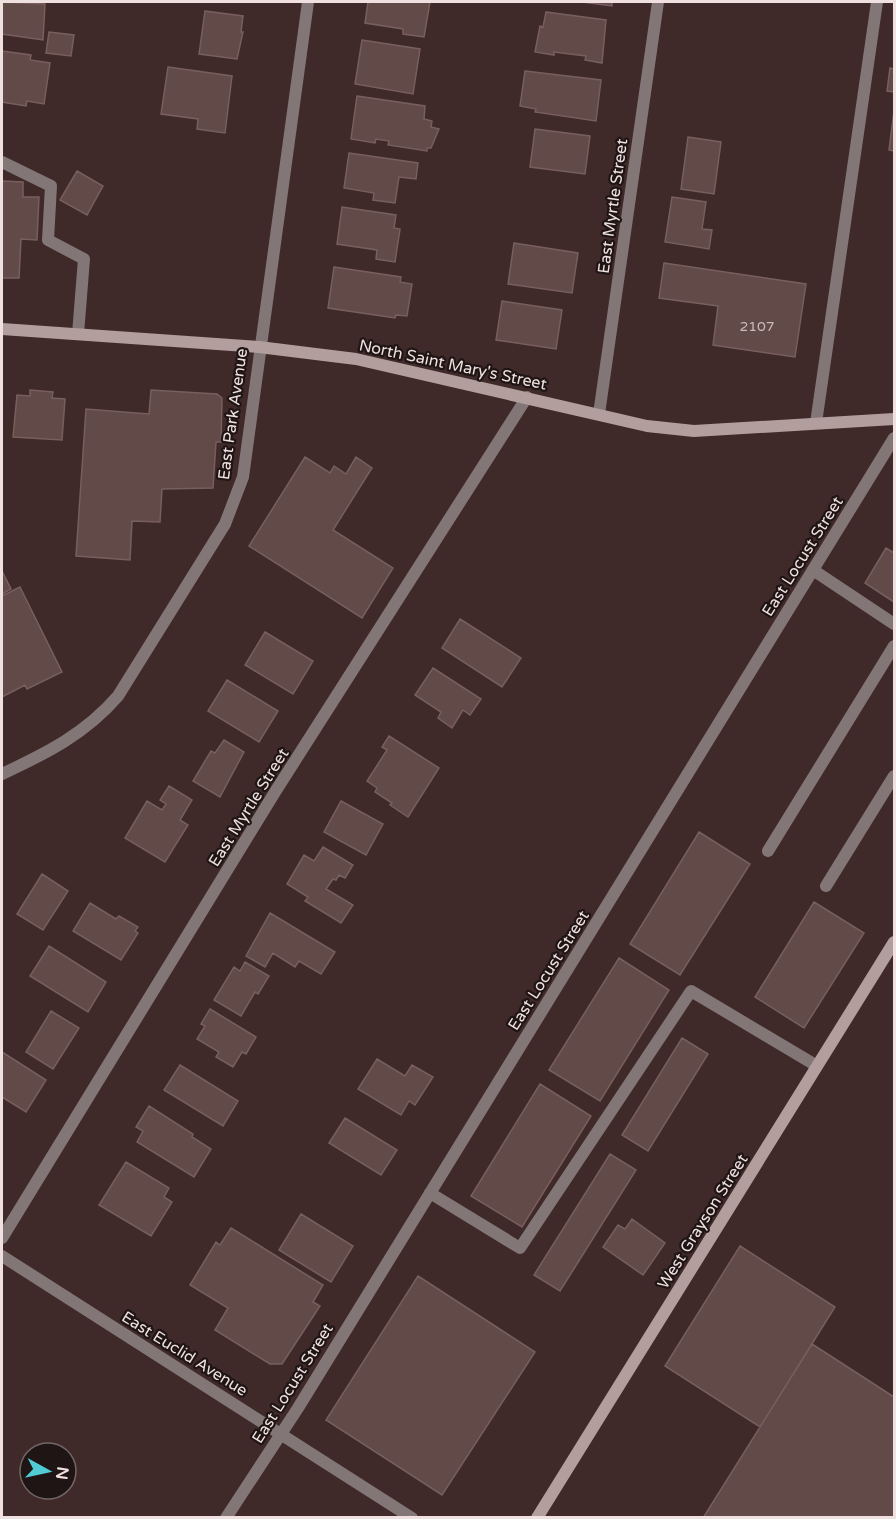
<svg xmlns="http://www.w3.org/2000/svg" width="896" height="1519" viewBox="0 0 896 1519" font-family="'Varela Round',sans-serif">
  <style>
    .building { fill: #624a49; stroke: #785f5d; stroke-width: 1.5 }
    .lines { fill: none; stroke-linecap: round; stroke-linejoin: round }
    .lane { stroke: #827776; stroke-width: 12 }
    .street { stroke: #827776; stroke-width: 12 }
    .secondary { stroke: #b19e9d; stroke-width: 12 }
    .labels { text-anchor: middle; stroke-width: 4.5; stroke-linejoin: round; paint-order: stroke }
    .number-label { font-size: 14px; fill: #ccbbba }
    .street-label { font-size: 16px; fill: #f0e1e0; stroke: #1f1515 }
  </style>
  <rect width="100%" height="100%" fill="#3f2929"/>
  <path class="building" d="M2,2L45,4L43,40L2,34Z
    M368,2H430L424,37L403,34V29L365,23Z
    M582,2H612V6Z
    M205,11L243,16L241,32H243L237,59L199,54Z
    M546,12L606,20L602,63L585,60L586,56L554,52V55L535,52L540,26L543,27Z
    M49,32L74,35L71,56L46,53Z
    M362,40L420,49L413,94L355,84Z
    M2,51L31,55L30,60L50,63L44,104L27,101L26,106L2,102Z
    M168,67L232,76L225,133L197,129L198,119L161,114Z
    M890,68L894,69V92L887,91Z
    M525,71L601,80L596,121L535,112L536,109L520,106Z
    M357,96L425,106L424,119L432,121L431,127L439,129L431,148H427V151L388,145L389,141L376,139L375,143L351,139Z
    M894,111V151L889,150Z
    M535,129L590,136L585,174L530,167Z
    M688,137L721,142L714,194L681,189Z
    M349,153L418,163L416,179L399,177L395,203L373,200L374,193L344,188Z
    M77,171L103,186L87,215L60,200Z
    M2,181L23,182V197H39L37,240L21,239L19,278H2Z
    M672,197L706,202L702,229L712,230L709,249L665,242Z
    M342,207L396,215L394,228L400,229L395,262L376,259L377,250L337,244Z
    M514,243L578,253L572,293L508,284Z
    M664,263L806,284L795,357L713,345L718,306L659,298Z
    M334,267L401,277L400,282L412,284L407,316L396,315L395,318L328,308Z
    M502,301L562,310L556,349L496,340Z
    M30,390L53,392L52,398L65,399L62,440L13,437L17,395L30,396Z
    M151,390L217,394L222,398L221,442H216L213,488L162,489L160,522L132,521L130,560L76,556L86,409L149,414Z
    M305,457L330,473L334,466L346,474L356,457L372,468L333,530L393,568L362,618L249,546Z
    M886,548L894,553V602L865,583Z
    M2,571L11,589L2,594Z
    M20,587L62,672L27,689L25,685L2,697V596Z
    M460,619L521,658L502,687L442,648Z
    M265,632L313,661L293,694L245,665Z
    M433,668L481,699L470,715L463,710L452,728L438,718L441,712L415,695Z
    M227,680L278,711L259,742L208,711Z
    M389,736L439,768L408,817L390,805L392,803L375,792L377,788L367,781L387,750L382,747Z
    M224,740L244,752L220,797L193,781L211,751L215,753Z
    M169,786L192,800L180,820L188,825L165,862L125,838L147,801L162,810L166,804L160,800Z
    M341,801L383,824L366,855L324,832Z
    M699,832L750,864L680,975L630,944Z
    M323,847L353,865L345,878L339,875L336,880L333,879L326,889L353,905L341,923L305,901L308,897L287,884L304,855L314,861Z
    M42,874L68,891L43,930L17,914Z
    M814,902L864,933L804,1028L755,997Z
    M90,903L116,919L119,916L138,927L135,931L138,933L121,960L73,931Z
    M270,913L335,952L321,974L299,961L295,967L273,953L265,967L246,956Z
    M49,946L106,982L88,1012L30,976Z
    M619,958L669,990L600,1101L549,1070Z
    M245,962L269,976L258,994L255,992L241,1016L214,1000L234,967L240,971Z
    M210,1009L256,1037L246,1054L242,1052L233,1067L216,1057L219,1052L197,1039L205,1026L201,1024Z
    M51,1011L79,1028L53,1069L26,1052Z
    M682,1038L708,1054L648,1151L622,1135Z
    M2,1052L46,1080L26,1112L2,1097Z
    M377,1059L405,1076L412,1065L433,1077L415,1105L409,1101L401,1115L358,1089Z
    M180,1065L238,1101L223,1126L164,1090Z
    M540,1084L591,1116L522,1227L471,1196Z
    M149,1106L193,1134L192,1137L211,1149L194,1177L137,1142L143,1131L136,1127Z
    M345,1118L397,1150L381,1175L329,1143Z
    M610,1154L636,1170L560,1291L534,1275Z
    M126,1162L169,1188L164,1197L172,1202L151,1236L99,1205Z
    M301,1214L353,1246L331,1282L279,1250Z
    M632,1219L665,1243L643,1275L603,1247L618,1225L625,1229Z
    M231,1228L323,1285L313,1302L320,1306L282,1364H270L215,1330L228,1308L190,1285L216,1242L220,1245Z
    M740,1246L835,1307L760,1427L665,1366Z
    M418,1276L535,1352L442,1495L326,1420Z
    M812,1344L894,1397V1518H703Z"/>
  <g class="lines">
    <path class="lane" d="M2,162L51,186L48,240L84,259L78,334
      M816,423L877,2
      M813,570L894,624
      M768,851L894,646
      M826,886L894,776
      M430,1193L520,1248L691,991L817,1066"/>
    <path class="street" d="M599,414L658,2
      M2,774C47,753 85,734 118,696L225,524L243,477L308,2
      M2,1238L275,792L527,397
      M2,1256L412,1518
      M226,1518L298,1408L894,438"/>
    <path class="secondary" d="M2,329L259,347L356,359L647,426L694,431L894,419
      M537,1518L894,942"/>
  </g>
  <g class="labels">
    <g class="number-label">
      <text x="757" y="331">2107</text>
    </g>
    <g class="street-label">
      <text transform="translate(612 206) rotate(-82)" y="6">East Myrtle Street</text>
      <text transform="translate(453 364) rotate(12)" y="6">North Saint Mary's Street</text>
      <text transform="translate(232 414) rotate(-82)" y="6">East Park Avenue</text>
      <text transform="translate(802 556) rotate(-58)" y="6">East Locust Street</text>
      <text transform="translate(248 807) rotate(-58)" y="6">East Myrtle Street</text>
      <text transform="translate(548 970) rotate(-58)" y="6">East Locust Street</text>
      <text transform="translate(702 1221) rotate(-58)" y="6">West Grayson Street</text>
      <text transform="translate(185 1353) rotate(32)" y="6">East Euclid Avenue</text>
      <text transform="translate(292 1383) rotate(-58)" y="6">East Locust Street</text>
    </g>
  </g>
  <rect width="896" height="1519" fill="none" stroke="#f0e1e0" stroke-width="6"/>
  <g transform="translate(48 1471) rotate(98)"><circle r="28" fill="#1f1515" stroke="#736766" stroke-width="1.5"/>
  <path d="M0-4.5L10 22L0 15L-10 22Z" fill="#51ccd4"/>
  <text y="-9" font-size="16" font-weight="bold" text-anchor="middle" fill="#f0e1e0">N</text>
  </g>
</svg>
